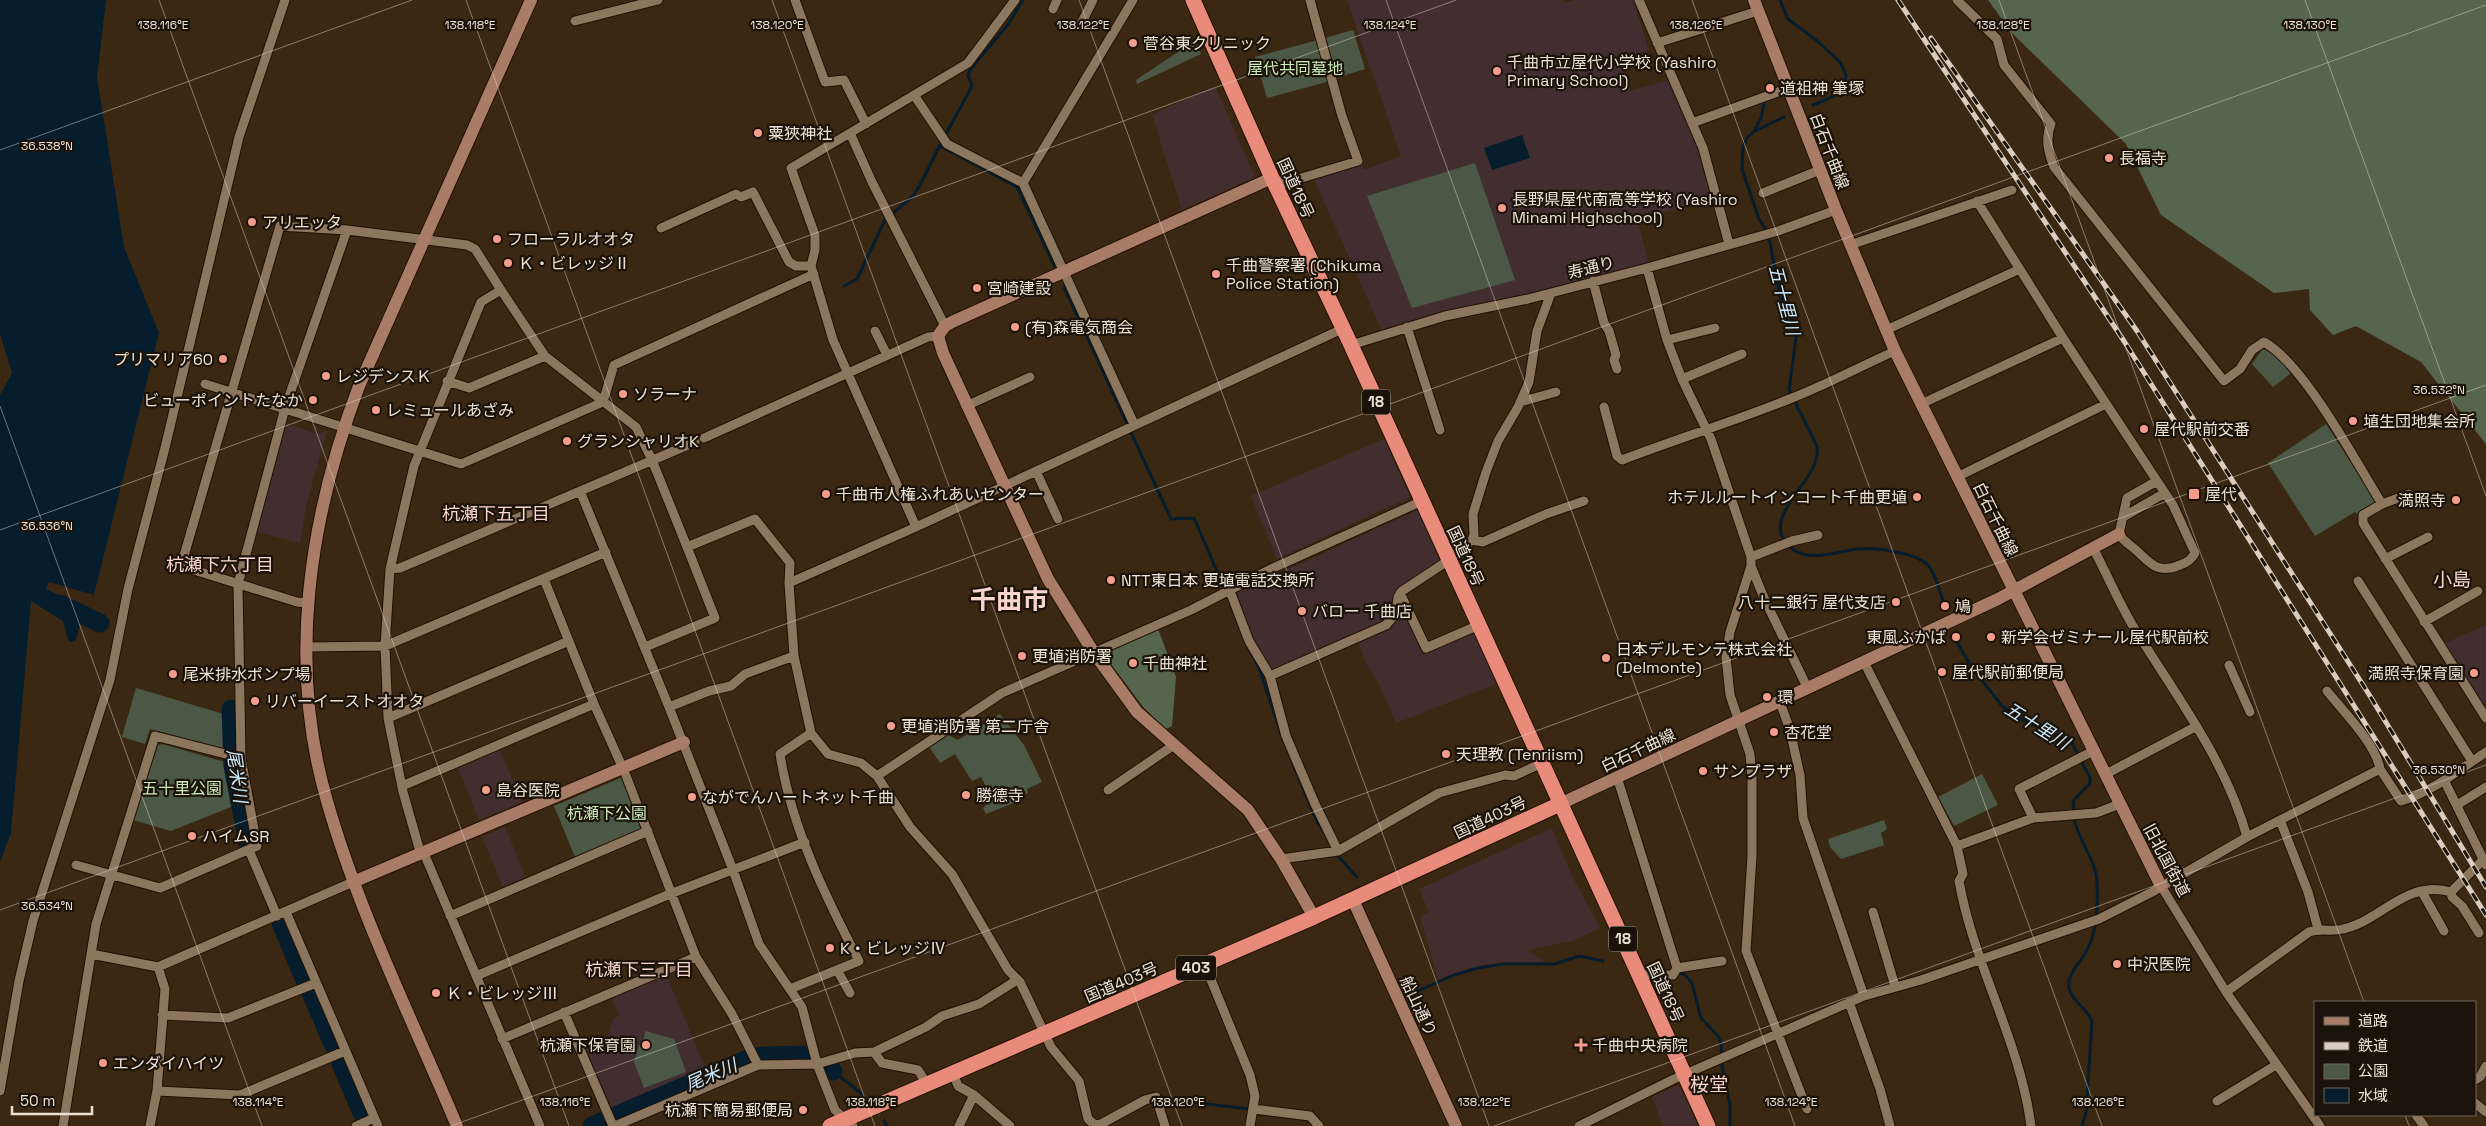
<svg xmlns="http://www.w3.org/2000/svg" width="2486" height="1126" viewBox="0 0 2486 1126" font-family="'Space Grotesk','Noto Sans JP',sans-serif">
  <style>
    .commercial { fill: #422e2e }
    .education { fill: #422e30 }
    .green { fill: #4c5846 }
    .forest { fill: #56664e }
    .water { fill: #051d2d }
    .lines { fill: none; stroke-linecap: round; stroke-linejoin: round }
    .stream { stroke: #051d2d; stroke-width: 3 }
    .river { stroke: #051d2d; stroke-width: 19 }
    .street-casing { stroke: #211000; stroke-width: 11 }
    .secondary-casing { stroke: #211000; stroke-width: 14 }
    .highway-casing { stroke: #211000; stroke-width: 17 }
    .street { stroke: #8c765e; stroke-width: 9 }
    .secondary { stroke: #a87c67; stroke-width: 12 }
    .highway { stroke: #e98b7b; stroke-width: 15 }
    .rail-casing { stroke: #dacdc0; stroke-width: 5 }
    .rail { stroke: #1b130a; stroke-width: 3; stroke-dasharray: 9; stroke-linecap: butt }
    .ticks { fill: none; stroke: #ede1d4; stroke-width: 1; stroke-opacity: 0.45 }
    .poi-dot { fill: #f49d8c; stroke: #1b130a; stroke-width: 2 }
    .labels { text-anchor: middle; stroke-width: 4.5; stroke-linejoin: round; paint-order: stroke }
    .shield { fill: #1b130a; stroke: #aea397; stroke-width: 1 }
    .shield-label { font-size: 15px; font-weight: bold; fill: #ede1d4 }
    .poi-label { font-size: 16px; fill: #ede1d4; stroke: #1b130a; text-anchor: start }
    .park-label { font-size: 16px; fill: #caeaba; stroke: #1b130a }
    .street-label { font-size: 16px; fill: #ede1d4; stroke: #1b130a }
    .water-label { font-size: 18px; font-style: italic; fill: #c9e7fd; stroke: #1b130a }
    .neighbourhood-label { font-size: 18px; fill: #f7d5ce; stroke: #1b130a }
    .quarter-label { font-size: 19px; fill: #f7d5ce; stroke: #1b130a }
    .town-label { font-size: 26px; font-weight: bold; fill: #f7d5ce; stroke: #1b130a }
    .ticks-label { font-size: 12px; text-anchor: middle; fill: #ede1d4; stroke: #1b130a; stroke-width: 4.5; stroke-linejoin: round; paint-order: stroke }
  </style>
  <rect width="100%" height="100%" fill="#3b2813"/>
  <path class="commercial" d="M1215,86L1255,177L1182,210L1152,115Z
    M286,424L318,434L327,431L307,502L300,543L257,532Z
    M1384,439L1410,497L1277,559L1251,496Z
    M1418,510L1440,562L1396,592L1393,611L1384,621L1270,671L1252,640L1234,594Z
    M1401,607L1423,655L1474,632L1496,684L1396,723L1379,684L1365,662L1358,641L1388,628L1395,622Z
    M500,750L522,802L479,820L458,768Z
    M505,827L526,877L503,887L482,837Z
    M1552,828L1571,874L1600,928L1572,941L1528,950L1544,962H1503L1477,966L1438,979L1420,917L1429,912L1419,889Z
    M1679,1085L1698,1126H1663L1652,1097Z"/>
  <path class="education" d="M1347,0H1563L1565,3L1574,0H1633L1649,51L1619,62L1628,91L1670,80L1691,127L1707,171L1713,198L1641,219L1638,222L1649,265L1591,277L1527,297L1526,294L1514,296L1507,300L1444,313L1382,331L1314,179L1361,164L1364,170L1401,156Z
    M2486,625V702L2480,703L2443,644Z
    M666,974L707,1072L613,1112L586,1049L607,1041L613,1019L619,1016L612,997Z"/>
  <path class="green" d="M1353,30L1365,69L1336,78L1325,38Z
    M1318,40L1330,81L1267,98L1255,57Z
    M1195,41L1201,54L1137,84L1136,80Z
    M1475,163L1515,280L1412,308L1367,196Z
    M2262,350H2266L2283,363L2291,373L2273,387L2252,364Z
    M2326,424L2377,503L2357,514L2355,512L2315,536L2268,463Z
    M136,688L227,715V750L150,729L145,744L122,737Z
    M1000,714L1024,745L1042,782L1027,789L1028,793L1015,799L1016,802L986,814L983,808L993,800L981,777L972,781L955,754L940,763L928,745L946,734L958,740Z
    M162,744L228,763L236,805L171,831L133,820L158,745Z
    M1982,774L1998,805L1954,826L1938,797Z
    M623,777L643,828L575,857L554,806Z
    M1884,820L1887,829L1881,833L1884,845L1841,859L1830,847L1828,839Z
    M645,1031L674,1039L686,1072L644,1088L634,1062L639,1045H643Z"/>
  <path class="forest" d="M1988,0H2486V444L2421,362L2356,326L2333,335L2310,310L2309,289L2274,293L2161,215L2126,144L2012,33Z
    M1158,629L1176,677L1172,726L1166,729L1144,708L1108,660L1112,650Z"/>
  <path class="water" d="M0,0H106L97,77L124,247L159,333L94,595L49,582L46,589L84,607L76,640L71,642L68,640L63,621L31,601L11,833L0,862V395L12,373L0,334Z
    M1522,135L1530,158L1492,170L1484,148Z"/>
  <g class="lines">
    <path class="stream" d="M1780,0L1788,19L1816,40L1840,62L1846,75L1844,88L1839,94L1813,105
      M1766,92L1770,82
      M1784,117L1753,132L1747,138L1743,147L1742,169L1759,219L1765,228L1770,242L1780,297L1793,321L1796,338L1789,390L1817,446C1818,454 1817,460 1813,468C1803,490 1758,526 1794,550C1812,562 1839,551 1858,549C1875,547 1916,553 1928,565C1936,575 1940,592 1944,604
      M1754,131L1761,118L1764,103
      M945,136L972,86L968,75L970,70L1009,23L1023,0
      M940,146L1017,187L1055,267
      M892,214L913,196L920,185L942,141
      M844,286L857,279L886,218
      M1064,287L1171,519L1194,518L1225,590
      M1956,640L1970,665L2002,706L2016,717L2072,743L2090,778V783L2073,801C2074,808 2073,815 2075,821C2079,842 2096,860 2097,882C2098,902 2097,932 2087,950C2082,961 2066,974 2069,988C2071,1001 2088,1008 2092,1022L2086,1113L2082,1126
      M1248,647L1259,668L1281,734
      M1291,759L1317,822L1326,835
      M1337,855L1357,877
      M1648,967L1684,974L1692,983L1701,1018L1718,1036L1721,1043L1722,1065L1730,1105V1126
      M1413,993L1454,975L1478,968L1504,964H1555L1579,956L1603,961
      M833,1071L862,1094
      M1164,1099L1250,1109
      M884,1121L887,1126"/>
    <path class="river" d="M60,604L100,623
      M231,709L233,766L248,843
      M281,923L304,978
      M311,993L334,1046
      M341,1064L363,1115
      M829,1068L833,1071
      M592,1126L748,1059L762,1056L807,1055"/>
    <g class="street-casing">
      <path id="street" d="M795,0L825,82L844,80L866,124
        M1639,0L1703,148L1729,244
        M1957,0L1997,39L2004,65L2051,124C2045,138 2048,152 2054,167L2224,381L2240,369L2252,350L2264,342C2304,364 2356,462 2382,504L2363,515V523L2486,718
        M1053,9L1057,0
        M575,21L658,0
        M1081,24L1093,0
        M1657,43L1758,11
        M914,95L947,144L1023,183L1134,424
        M1692,123L1789,88
        M850,133L872,182L945,326
        M1273,179L1285,183L1358,161L1342,116L1310,0
        M1023,183L1133,0
        M1763,193L1820,170
        M1977,201L2063,338L2157,481
        M661,228L736,194L741,197L753,192L789,262L796,266H811
        M1850,245L2012,190
        M1647,268L1667,340L1682,379L1711,439L1751,557V566L1730,632L1726,657L1730,695L1750,754L1752,778V856L1746,951L1807,1109
        M1593,281L1604,323L1609,331L1616,355L1614,360L1617,369
        M501,290L545,356L636,427L652,460L687,547
        M1407,327L1440,430
        M1886,330L2020,269
        M875,331L887,355
        M1667,340L1715,328
        M1351,345L1445,316L1528,299L1647,268L1778,231L1836,210
        M1682,379L1742,354
        M447,381L469,388L545,356
        M205,384L461,464L603,402L614,365L814,274
        M1520,402L1556,392
        M1921,404L2063,338
        M966,406L1030,377
        M1604,407L1617,456L1622,460C1677,439 1732,422 1787,400C1824,386 1859,367 1895,351
        M704,438L928,337L938,336
        M1036,471L1058,519
        M1957,477L2106,404
        M2157,481L2173,505L2195,553C2191,560 2188,562 2180,565C2158,574 2152,565 2136,550C2129,544 2124,542 2119,534L2127,498Z
        M580,491L669,707
        M2382,504L2409,494
        M2123,517L2165,493
        M916,527L833,340L811,266L815,250V235L791,168L968,63L1015,0
        M1472,540L1483,542L1546,514L1584,501
        M2093,548C2107,574 2118,601 2133,626C2174,693 2226,760 2247,837
        M1751,557L1792,541L1818,535
        M2385,559L2428,537
        M1751,566L1764,598L1808,689
        M390,569L400,568L695,442
        M544,579L594,704L625,773L696,957L732,1014L758,1065
        M2358,581L2472,761
        M1230,591L1249,641L1270,676L1286,736L1315,804L1338,851
        M1400,593L1426,648L1479,625
        M307,603L297,602L181,566L280,226L347,230L467,245L475,249L501,290L481,302L414,466L390,569L385,646L388,718L403,792L419,848L426,858L540,1126
        M2424,622L2478,591
        M307,647L385,646L606,552
        M645,647L715,618L687,547L755,519L790,563L789,583
        M794,656L745,674L731,686L709,691L669,707L733,870L759,944L802,1007L817,1064L835,1110L853,1126
        M1864,662L1957,846L1963,874L1959,881C1974,966 2020,1041 2031,1126
        M2229,665L2250,712
        M1270,676L1386,625L1396,613L1398,597L1402,591L1443,564L1472,540L1474,535L1473,514L1486,472L1498,441L1518,407L1529,382L1537,331L1551,293
        M2327,691C2343,711 2376,744 2380,769
        M1780,702L1790,730L1800,775L1803,818L1864,996
        M388,718L569,641
        M2106,774L2195,727
        M877,776L1002,693L1191,610L1271,569L1422,501
        M1617,777L1677,968
        M2444,780L2486,865
        M402,786L594,704
        M1108,790L1174,745
        M2457,805L2486,787
        M2033,818L2019,789L2095,750
        M2280,820L2308,892L2318,929
        M1957,846L2033,818L2096,813L2120,804
        M249,850L277,916
        M1281,859L1338,851L1439,793L1505,775L1514,776L1542,763
        M76,865L160,888L257,846L241,758L238,584L285,408L347,230
        M2161,886L2226,992L2320,1126
        M2422,892L2444,931
        M2451,892L2452,897L2462,906L2479,933
        M2451,892L2483,860
        M286,912L378,1126
        M1873,912L1895,986
        M450,916L648,831
        M91,954L158,967L353,882
        M1205,965L1250,1075L1255,1096L1250,1126
        M837,970L850,993
        M1639,975H1673L1677,968L1722,961
        M476,976L670,894L805,842
        M790,989L859,961C825,896 791,826 780,754L811,733
        M2226,992L2309,932C2320,928 2332,932 2343,929C2381,921 2406,879 2451,892
        M1849,1002L1880,1089L1890,1126
        M564,1012L613,1126
        M162,1015L228,1018L316,983
        M502,1039L696,957
        M874,1052L882,1063L918,1070L927,1084
        M953,1073L958,1086L974,1095L1010,1126
        M2475,1080L2480,1077L2486,1066
        M0,1091L19,981L33,921L110,680L128,589L165,448L239,137L285,0
        M157,1091L240,1095L345,1051
        M2217,1101L2276,1065
        M2475,1103L2486,1112
        M1253,1109L1310,1116L1319,1126
        M2416,1115L2424,1126
        M63,1126L96,924L155,736L241,758
        M150,1126L157,1091L165,989L158,967
        M356,1126L374,1118
        M615,1126L758,1065L817,1064L855,1053L874,1052L926,1027L942,1016L979,1004L1017,980
        M959,1126L974,1095
        M1165,1126L1156,1097L1145,1100L1101,1124L1095,1125L1088,1119L1079,1081L1051,1047L1020,982L1008,970L952,874L910,827L877,776L861,763L828,754L811,733L794,656L789,583L916,527L1342,329
        M1579,1126L1674,1079L1864,996L1921,980L2099,919L2152,892L2247,837L2380,769L2401,801C2430,793 2461,769 2486,752"/>
    </g>
    <g class="secondary-casing">
      <path id="secondary" d="M1754,0L1836,210L1895,351L2161,886
        M1272,178L952,322L945,326L938,336L943,353L1048,579L1094,653L1137,712L1248,810L1281,859L1314,917
        M1560,804L1998,599L2119,534
        M353,882L684,742
        M1353,900L1456,1126
        M457,1126C412,1019 359,913 327,801C287,664 309,518 359,386L531,0"/>
    </g>
    <g class="highway-casing">
      <path id="highway" d="M1193,0L1272,178L1351,345L1708,1126
        M830,1126L1314,917L1560,804"/>
    </g>
    <use href="#street" class="street"/>
    <use href="#secondary" class="secondary"/>
    <use href="#highway" class="highway"/>
    <g class="rail-casing">
      <path id="rail" d="M1898,0L2124,341L2486,915
        M1931,38L2137,331L2370,696L2486,887"/>
    </g>
    <use href="#rail" class="rail"/>
  </g>
  <path class="ticks" d="M159,0L569,1126M466,0L875,1126M772,0L1182,1126M1079,0L1489,1126M1386,0L1795,1126M1692,0L2102,1126M1999,0L2364,1002M2305,0L2486,496M0,150L412,0M0,406L262,1126M0,530L1456,0M0,910L2486,5M2405,1115L2409,1126M451,1126L2486,385M1494,1126L2486,765"/>
  <g class="poi-dot">
    <circle cx="1133" cy="43" r="5"/>
    <circle cx="1497" cy="71" r="5"/>
    <circle cx="1770" cy="88" r="5"/>
    <circle cx="758" cy="133" r="5"/>
    <circle cx="2109" cy="158" r="5"/>
    <circle cx="1502" cy="208" r="5"/>
    <circle cx="252" cy="222" r="5"/>
    <circle cx="497" cy="239" r="5"/>
    <circle cx="508" cy="263" r="5"/>
    <circle cx="1216" cy="274" r="5"/>
    <circle cx="977" cy="288" r="5"/>
    <circle cx="1015" cy="327" r="5"/>
    <circle cx="223" cy="359" r="5"/>
    <circle cx="326" cy="376" r="5"/>
    <circle cx="623" cy="394" r="5"/>
    <circle cx="313" cy="400" r="5"/>
    <circle cx="376" cy="410" r="5"/>
    <circle cx="2353" cy="421" r="5"/>
    <circle cx="2144" cy="429" r="5"/>
    <circle cx="567" cy="441" r="5"/>
    <circle cx="826" cy="494" r="5"/>
    <rect x="2188" y="488" width="12" height="12" rx="2.5"/>
    <circle cx="1917" cy="497" r="5"/>
    <circle cx="2456" cy="500" r="5"/>
    <circle cx="1111" cy="580" r="5"/>
    <circle cx="1896" cy="602" r="5"/>
    <circle cx="1945" cy="606" r="5"/>
    <circle cx="1302" cy="611" r="5"/>
    <circle cx="1956" cy="637" r="5"/>
    <circle cx="1991" cy="637" r="5"/>
    <circle cx="1022" cy="656" r="5"/>
    <circle cx="1606" cy="658" r="5"/>
    <circle cx="1133" cy="663" r="5"/>
    <circle cx="1942" cy="672" r="5"/>
    <circle cx="2474" cy="673" r="5"/>
    <circle cx="173" cy="674" r="5"/>
    <circle cx="1767" cy="697" r="5"/>
    <circle cx="255" cy="701" r="5"/>
    <circle cx="891" cy="726" r="5"/>
    <circle cx="1774" cy="732" r="5"/>
    <circle cx="1446" cy="754" r="5"/>
    <circle cx="1703" cy="771" r="5"/>
    <circle cx="486" cy="790" r="5"/>
    <circle cx="966" cy="795" r="5"/>
    <circle cx="692" cy="797" r="5"/>
    <circle cx="192" cy="836" r="5"/>
    <circle cx="830" cy="948" r="5"/>
    <circle cx="2117" cy="964" r="5"/>
    <circle cx="436" cy="993" r="5"/>
    <circle cx="646" cy="1045" r="5"/>
    <path d="M1578.5 1037.5h5v5h5v5h-5v5h-5v-5h-5v-5h5z"/>
    <circle cx="103" cy="1063" r="5"/>
    <circle cx="803" cy="1110" r="5"/>
  </g>
  <g class="labels">
    <g class="shield">
      <rect x="1362" y="389.5" width="28" height="25" rx="4"/>
      <rect x="1609" y="926.5" width="28" height="25" rx="4"/>
      <rect x="1176" y="955.5" width="40" height="25" rx="4"/>
    </g>
    <g class="shield-label">
      <text x="1376" y="407">18</text>
      <text x="1623" y="944">18</text>
      <text x="1196" y="973">403</text>
    </g>
    <g class="poi-label">
      <text x="1143" y="49">菅谷東クリニック</text>
      <text x="1507" y="68">千曲市立屋代小学校 (Yashiro<tspan x="1507" dy="18">Primary School)</tspan></text>
      <text x="1780" y="94">道祖神 筆塚</text>
      <text x="768" y="139">粟狹神社</text>
      <text x="2119" y="164">長福寺</text>
      <text x="1512" y="205">長野県屋代南高等学校 (Yashiro<tspan x="1512" dy="18">Minami Highschool)</tspan></text>
      <text x="262" y="228">アリエッタ</text>
      <text x="507" y="245">フローラルオオタ</text>
      <text x="518" y="269">Ｋ・ビレッジⅡ</text>
      <text x="1226" y="271">千曲警察署 (Chikuma<tspan x="1226" dy="18">Police Station)</tspan></text>
      <text x="987" y="294">宮崎建設</text>
      <text x="1025" y="333">(有)森電気商会</text>
      <text x="213" y="365" text-anchor="end">プリマリア60</text>
      <text x="336" y="382">レジデンスＫ</text>
      <text x="633" y="400">ソラーナ</text>
      <text x="303" y="406" text-anchor="end">ビューポイントたなか</text>
      <text x="386" y="416">レミュールあざみ</text>
      <text x="2363" y="427">埴生団地集会所</text>
      <text x="2154" y="435">屋代駅前交番</text>
      <text x="577" y="447">グランシャリオK</text>
      <text x="836" y="500">千曲市人権ふれあいセンター</text>
      <text x="2205" y="500">屋代</text>
      <text x="1907" y="503" text-anchor="end">ホテルルートインコート千曲更埴</text>
      <text x="2446" y="506" text-anchor="end">満照寺</text>
      <text x="1121" y="586">NTT東日本 更埴電話交換所</text>
      <text x="1886" y="608" text-anchor="end">八十二銀行 屋代支店</text>
      <text x="1955" y="612">鳩</text>
      <text x="1312" y="617">バロー 千曲店</text>
      <text x="1946" y="643" text-anchor="end">東風ふかば</text>
      <text x="2001" y="643">新学会ゼミナール屋代駅前校</text>
      <text x="1616" y="655">日本デルモンテ株式会社<tspan x="1616" dy="18">(Delmonte)</tspan></text>
      <text x="1032" y="662">更埴消防署</text>
      <text x="1143" y="669">千曲神社</text>
      <text x="1952" y="678">屋代駅前郵便局</text>
      <text x="2464" y="679" text-anchor="end">満照寺保育園</text>
      <text x="183" y="680">尾米排水ポンプ場</text>
      <text x="1777" y="703">環</text>
      <text x="265" y="707">リバーイーストオオタ</text>
      <text x="901" y="732">更埴消防署 第二庁舎</text>
      <text x="1784" y="738">杏花堂</text>
      <text x="1456" y="760">天理教 (Tenriism)</text>
      <text x="1713" y="777">サンプラザ</text>
      <text x="496" y="796">島谷医院</text>
      <text x="976" y="801">勝德寺</text>
      <text x="702" y="803">ながでんハートネット千曲</text>
      <text x="202" y="842">ハイムSR</text>
      <text x="840" y="954">K・ビレッジⅣ</text>
      <text x="2127" y="970">中沢医院</text>
      <text x="446" y="999">Ｋ・ビレッジⅢ</text>
      <text x="636" y="1051" text-anchor="end">杭瀬下保育園</text>
      <text x="1592" y="1051">千曲中央病院</text>
      <text x="113" y="1069">エンダイハイツ</text>
      <text x="793" y="1116" text-anchor="end">杭瀬下簡易郵便局</text>
    </g>
    <g class="park-label">
      <text x="1295" y="74">屋代共同墓地</text>
      <text x="182" y="794">五十里公園</text>
      <text x="607" y="819">杭瀬下公園</text>
    </g>
    <g class="street-label">
      <text transform="translate(1830 151) rotate(69)" y="6">白石千曲線</text>
      <text transform="translate(1296 188) rotate(65)" y="6">国道18号</text>
      <text transform="translate(1591 267) rotate(-14)" y="6">寿通り</text>
      <text transform="translate(1996 519) rotate(64)" y="6">白石千曲線</text>
      <text transform="translate(1466 556) rotate(65)" y="6">国道18号</text>
      <text transform="translate(1638 750) rotate(-25)" y="6">白石千曲線</text>
      <text transform="translate(1490 817) rotate(-25)" y="6">国道403号</text>
      <text transform="translate(2167 860) rotate(62)" y="6">旧北国街道</text>
      <text transform="translate(1121 982) rotate(-23)" y="6">国道403号</text>
      <text transform="translate(1666 992) rotate(65)" y="6">国道18号</text>
      <text transform="translate(1419 1006) rotate(65)" y="6">船山通り</text>
    </g>
    <g class="water-label">
      <text transform="translate(1784 300) rotate(75)" y="6">五十里川</text>
      <text transform="translate(2037 726) rotate(32)" y="6">五十里川</text>
      <text transform="translate(237 776) rotate(82)" y="6">尾米川</text>
      <text transform="translate(711 1075) rotate(-23)" y="6">尾米川</text>
    </g>
    <g class="neighbourhood-label">
      <text x="496" y="520">杭瀬下五丁目</text>
      <text x="220" y="571">杭瀬下六丁目</text>
      <text x="639" y="976">杭瀬下三丁目</text>
    </g>
    <g class="quarter-label">
      <text x="2452" y="586">小島</text>
      <text x="1709" y="1091">桜堂</text>
    </g>
    <g class="town-label">
      <text x="1009" y="609">千曲市</text>
    </g>
  </g>
  <g class="ticks-label">
    <text x="163" y="29">138.116°E</text>
    <text x="470" y="29">138.118°E</text>
    <text x="777" y="29">138.120°E</text>
    <text x="1083" y="29">138.122°E</text>
    <text x="1390" y="29">138.124°E</text>
    <text x="1696" y="29">138.126°E</text>
    <text x="2003" y="29">138.128°E</text>
    <text x="2310" y="29">138.130°E</text>
    <text x="47" y="150">36.538°N</text>
    <text x="2439" y="394">36.532°N</text>
    <text x="47" y="530">36.536°N</text>
    <text x="2439" y="774">36.530°N</text>
    <text x="47" y="910">36.534°N</text>
    <text x="258" y="1106">138.114°E</text>
    <text x="565" y="1106">138.116°E</text>
    <text x="871" y="1106">138.118°E</text>
    <text x="1178" y="1106">138.120°E</text>
    <text x="1484" y="1106">138.122°E</text>
    <text x="1791" y="1106">138.124°E</text>
    <text x="2098" y="1106">138.126°E</text>
  </g>
  <rect x="2314" y="1001" width="162" height="115" fill="#1b130a" stroke="#6f655b"/>
  <rect x="2324" y="1017" width="25" height="8" fill="#a87c67" stroke="#6f655b"/>
  <text x="2358" y="1026" font-size="15" fill="#ede1d4">道路</text>
  <rect x="2324" y="1042" width="25" height="8" fill="#dacdc0" stroke="#6f655b"/>
  <text x="2358" y="1051" font-size="15" fill="#ede1d4">鉄道</text>
  <rect x="2324" y="1064" width="25" height="15" fill="#4c5846" stroke="#6f655b"/>
  <text x="2358" y="1076" font-size="15" fill="#ede1d4">公園</text>
  <rect x="2324" y="1088" width="25" height="15" fill="#051d2d" stroke="#6f655b"/>
  <text x="2358" y="1101" font-size="15" fill="#ede1d4">水域</text>
  <path d="M12 1106v8h80v-8" fill="none" stroke="#ede1d4" stroke-width="2.5"/>
  <text x="20" y="1106" font-size="15" fill="#ede1d4" stroke="#1b130a" stroke-width="4" paint-order="stroke">50 m</text>
</svg>
